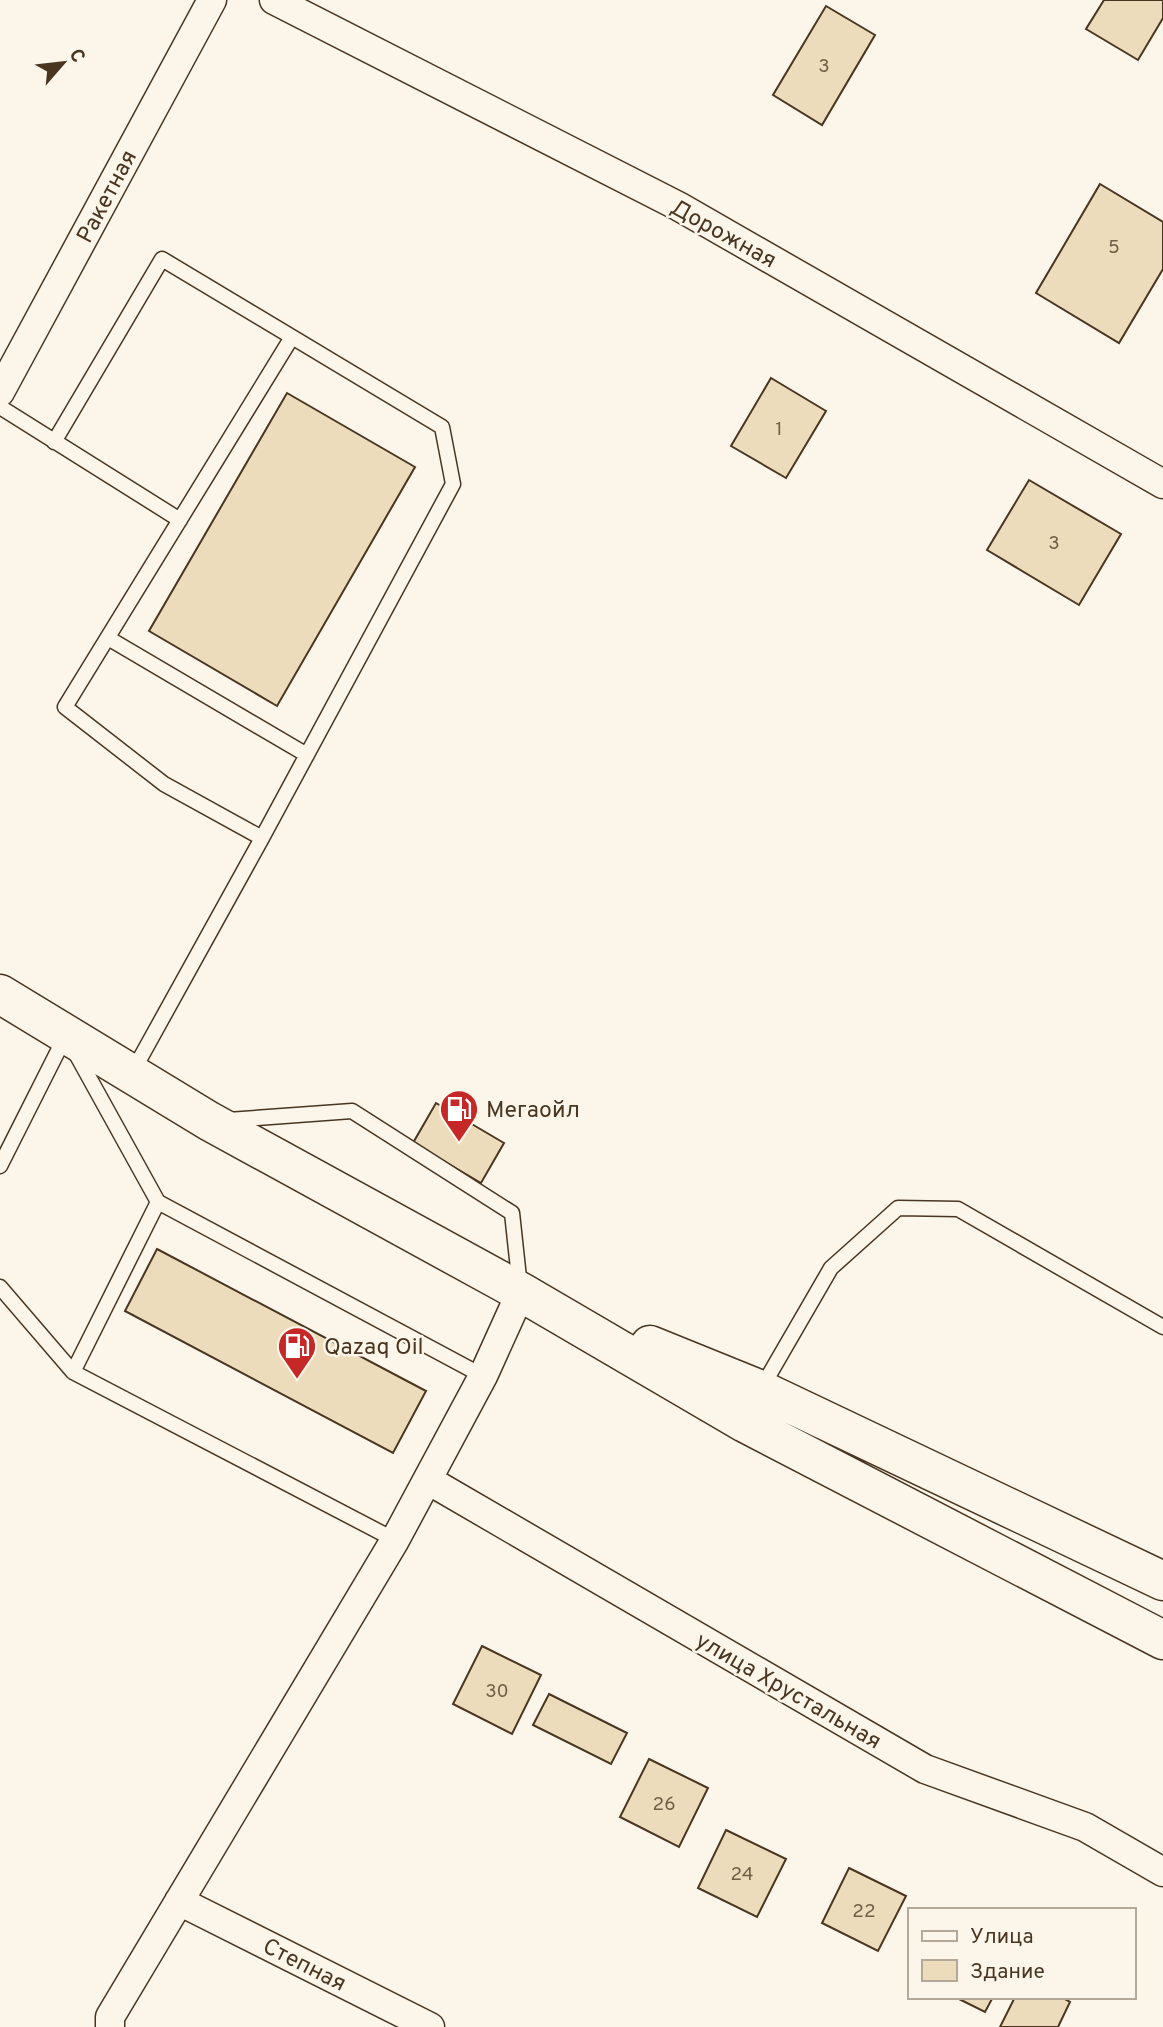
<svg xmlns="http://www.w3.org/2000/svg" width="1163" height="2027" viewBox="0 0 1163 2027" font-family="Overpass,sans-serif">
  <style>
    .building { fill: #ecdcbc; stroke: #4a3520; stroke-width: 2 }
    .lines { fill: none; stroke-linecap: round; stroke-linejoin: round }
    .lane-casing { stroke: #4a3520; stroke-width: 17 }
    .street-casing { stroke: #4a3520; stroke-width: 31 }
    .highway-casing { stroke: #4a3520; stroke-width: 41 }
    .lane { stroke: #fbf6e9; stroke-width: 14 }
    .street { stroke: #fbf6e9; stroke-width: 28 }
    .highway { stroke: #fbf6e9; stroke-width: 38 }
    .labels { text-anchor: middle; stroke-width: 5; stroke-linejoin: round; paint-order: stroke }
    .number-label { font-size: 19px; fill: #725f47 }
    .street-label { font-size: 23px; fill: #4a3520; stroke: #fbf6e9 }
    .poi-label { font-size: 23px; fill: #4a3520; stroke: #fbf6e9; text-anchor: start }
  </style>
  <rect width="100%" height="100%" fill="#fbf6e9"/>
  <path class="building" d="M1104,0H1163V18L1138,60L1086,29Z
    M826,6L875,35L822,125L773,95Z
    M1100,184L1163,222V269L1119,343L1036,293Z
    M771,378L826,411L786,478L731,446Z
    M287,393L415,467L277,706L149,631Z
    M1029,480L1121,534L1079,605L987,550Z
    M436,1103L504,1143L481,1183L413,1143Z
    M157,1249L426,1391L393,1453L125,1311Z
    M482,1646L541,1675L512,1734L453,1704Z
    M549,1694L627,1733L611,1764L533,1725Z
    M649,1759L708,1788L679,1847L620,1817Z
    M726,1830L786,1859L757,1917L698,1888Z
    M849,1868L906,1896L878,1951L822,1923Z
    M955,1997H993L985,2012Z
    M1015,1997H1061L1070,2002L1058,2027H1000Z"/>
  <g class="lines">
    <g class="lane-casing">
      <path id="lane" d="M0,407L180,520
        M54,442L162,259L442,427L453,484L262,838L132,1073
        M108,638L307,755
        M262,838L164,784L65,707L292,337
        M75,1052L158,1202L483,1376
        M228,1120L352,1111L512,1213L520,1287
        M0,1166L65,1037
        M158,1202L73,1372L395,1540
        M0,1287L73,1372
        M761,1389L831,1268L898,1208L958,1209L1163,1327"/>
    </g>
    <g class="street-casing">
      <path id="street" d="M274,0L678,206L1163,484
        M0,392L212,0
        M428,1480L925,1769L1085,1827L1163,1872
        M179,1901L430,2027
        M110,2027V2017L395,1540L483,1376L521,1292"/>
    </g>
    <g class="highway-casing">
      <path id="highway" d="M0,994L209,1121L521,1292L745,1423L1163,1640
        M650,1345L761,1390L1163,1581"/>
    </g>
    <use href="#lane" class="lane"/>
    <use href="#street" class="street"/>
    <use href="#highway" class="highway"/>
  </g>
  <defs>
    <g id="fuel-pin" transform="scale(2.0125)"><path d="M0 17L-7.5 6A9.5 9.5 0 1 1 7.5 6Z" fill="#c62828" stroke="#fbf6e9"/><path d="M-5.5-6h7V0h2V4h1.3V-2.5L3-4.5l.8-.8L6-3V5H2.5V1h-1V6h-7ZM-4.2-4.7v3.2H.2V-4.7Z" fill="#fff"/></g>
  </defs>
  <g fill-rule="evenodd">
    <use href="#fuel-pin" x="459" y="1109"/>
    <use href="#fuel-pin" x="297" y="1346"/>
  </g>
  <g class="labels">
    <g class="number-label">
      <text x="824" y="72">3</text>
      <text x="1114" y="253">5</text>
      <text x="779" y="435">1</text>
      <text x="1054" y="549">3</text>
      <text x="497" y="1697">30</text>
      <text x="664" y="1810">26</text>
      <text x="742" y="1880">24</text>
      <text x="864" y="1917">22</text>
    </g>
    <g class="street-label">
      <text transform="translate(106 196) rotate(-62)" y="8">Ракетная</text>
      <text transform="translate(724 233) rotate(29)" y="8">Дорожная</text>
      <text transform="translate(789 1690) rotate(30)" y="8">улица Хрустальная</text>
      <text transform="translate(305 1964) rotate(27)" y="8">Степная</text>
    </g>
    <g class="poi-label">
      <text x="486" y="1117">Мегаойл</text>
      <text x="324" y="1354">Qazaq Oil</text>
    </g>
  </g>
  <rect x="908" y="1908" width="228" height="91" fill="#fbf6e9" stroke="#b4a999" stroke-width="2"/>
  <rect x="922" y="1931" width="35" height="10" fill="#fbf6e9" stroke="#b4a999" stroke-width="2"/>
  <text x="970" y="1943" font-size="21" fill="#4a3520">Улица</text>
  <rect x="922" y="1960" width="35" height="21" fill="#ecdcbc" stroke="#b4a999" stroke-width="2"/>
  <text x="970" y="1978" font-size="21" fill="#4a3520">Здание</text>
  <g transform="translate(63 63) rotate(62)" stroke="#fbf6e9" stroke-width="5" paint-order="stroke">
  <path d="M0-5L12 26L0 18L-12 26Z" fill="#4a3520"/>
  <text y="-10" font-size="19" font-weight="bold" text-anchor="middle" fill="#4a3520">С</text>
  </g>
</svg>
